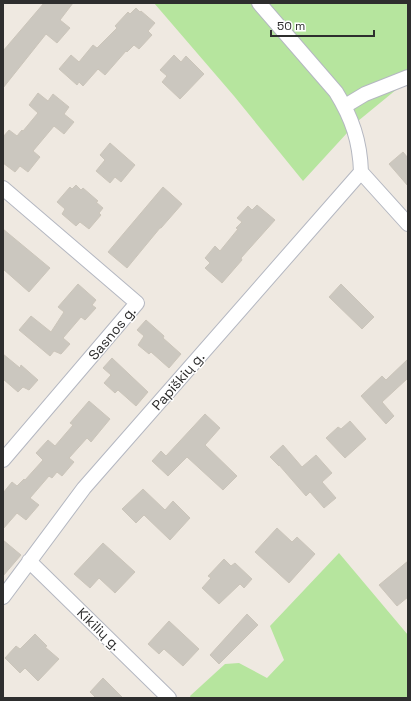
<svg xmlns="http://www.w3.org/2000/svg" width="411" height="701" viewBox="0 0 411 701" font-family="'Space Grotesk',sans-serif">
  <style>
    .green { fill: #b6e59e }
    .building { fill: #cbc7bf; stroke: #cbc5ba }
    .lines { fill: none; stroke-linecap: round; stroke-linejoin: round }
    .street-casing { stroke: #b4b7c1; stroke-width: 16 }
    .street { stroke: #fff; stroke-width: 14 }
    .labels { text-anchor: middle; stroke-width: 3; stroke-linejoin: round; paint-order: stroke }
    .street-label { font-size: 14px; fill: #2e2e2e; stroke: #fff }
  </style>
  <rect width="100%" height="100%" fill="#efe9e1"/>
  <path class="green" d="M154,3H408V80L358,121L303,181L234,96Z
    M339,553L408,635V698H191L190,696L225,664L239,663L267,678L284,660L270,626Z"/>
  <path class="building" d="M44,3H73L60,20L70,28L57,43L46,34L3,88V51Z
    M136,8L140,12L141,11L155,23L148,31L152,35L139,49L134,45L127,52L126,51L105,75L98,69L83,86L79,82L77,85L59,69L71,55L79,62L93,45L97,48L117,28L115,26L128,12L130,14Z
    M174,55L181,62L186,56L204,74L180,99L162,82L167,76L160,70Z
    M38,93L48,101L53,94L69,107L64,114L74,122L64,134L54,126L33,151L40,157L28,172L20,166L15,172L3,163V137L9,130L17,136L22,130L23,131L38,113L29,105Z
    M110,143L135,165L121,182L115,177L110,183L96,171L105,160L100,155Z
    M403,152L408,158V186L389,164Z
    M76,185L81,190L83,188L98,201L96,202L103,208L99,213L101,215L89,229L80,222L76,226L62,214L65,209L57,202L70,187L72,189Z
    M163,187L182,204L161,228H160L127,268L108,252Z
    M257,205L275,220L241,258L242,260L222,283L205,268L210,263L205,258L215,246L220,251L238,229L236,228L242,222L237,218L248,206L252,210Z
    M3,229L50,268L29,292L3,269Z
    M78,284L96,300L92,305L96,308L85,320L81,317L63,338L70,344L61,354L54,351L50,356L19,330L31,316L51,332L64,312L58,307Z
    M341,284L374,317L362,329L329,297Z
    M146,320L164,336L163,338L181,354L169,368L151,352L149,354L138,345L144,336L137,330Z
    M3,354L20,368L21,365L38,380L29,390L23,387L18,392L3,379Z
    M112,358L148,392L136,406L118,390L115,393L104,383L111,375L103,368Z
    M408,359V378L382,402L394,416L386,424L361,396L382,376L386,380Z
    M89,401L110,419L91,442L87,438L69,458L74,462L62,476L57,472L52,478L49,476L30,498L39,505L26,520L17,513L3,529V493L12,482L17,486L24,479L25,480L43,460L36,453L48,440L55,446L73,425L70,423Z
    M205,414L220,428L205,445L237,476L223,490L187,457L168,476L152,461L161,451L166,456Z
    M350,421L366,439L345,458L326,438L338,427L341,429Z
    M283,445L302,467L316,455L332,473L322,482L336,498L324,508L310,492L306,496L279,465V466L270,457Z
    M143,489L165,510L173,501L190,518L170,540L144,515L136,523L122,509Z
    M277,528L292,542L297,537L315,554L289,583L255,552Z
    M3,540L21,555L3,576Z
    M103,543L135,572L115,593L99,578L90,588L74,574Z
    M224,559L231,566L235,563L252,579L244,588L240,584L219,604L202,588L211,578L208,576Z
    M408,561V597L397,606L379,585Z
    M247,614L258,625L219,664L210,655Z
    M169,621L199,649L183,666L164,649L159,654L148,644Z
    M35,634L47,646L45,647L59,659L38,681L25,668L20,673L5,658L16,646L20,649Z
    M103,678L123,698H96L90,692Z"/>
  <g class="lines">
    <g class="street-casing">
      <path id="street" d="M259,3L336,92C352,118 360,141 361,172
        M345,106L365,94L408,77
        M361,172L408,224
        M3,188L137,303L3,460
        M29,561L169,698
        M3,597L84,488L361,172"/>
    </g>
    <use href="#street" class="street"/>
  </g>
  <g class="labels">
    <g class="street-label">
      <text transform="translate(112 333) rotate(-50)" y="5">Sasnos g.</text>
      <text transform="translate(178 381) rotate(-49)" y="5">Papiškių g.</text>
      <text transform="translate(99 629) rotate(44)" y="5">Kikilių g.</text>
    </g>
  </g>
  <rect width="411" height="701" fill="none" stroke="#2e2e2e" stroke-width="8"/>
  <path d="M271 30v6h103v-6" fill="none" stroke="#2e2e2e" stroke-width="2"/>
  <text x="277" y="30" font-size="12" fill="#2e2e2e" stroke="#ffffff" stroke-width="3" paint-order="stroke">50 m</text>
</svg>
